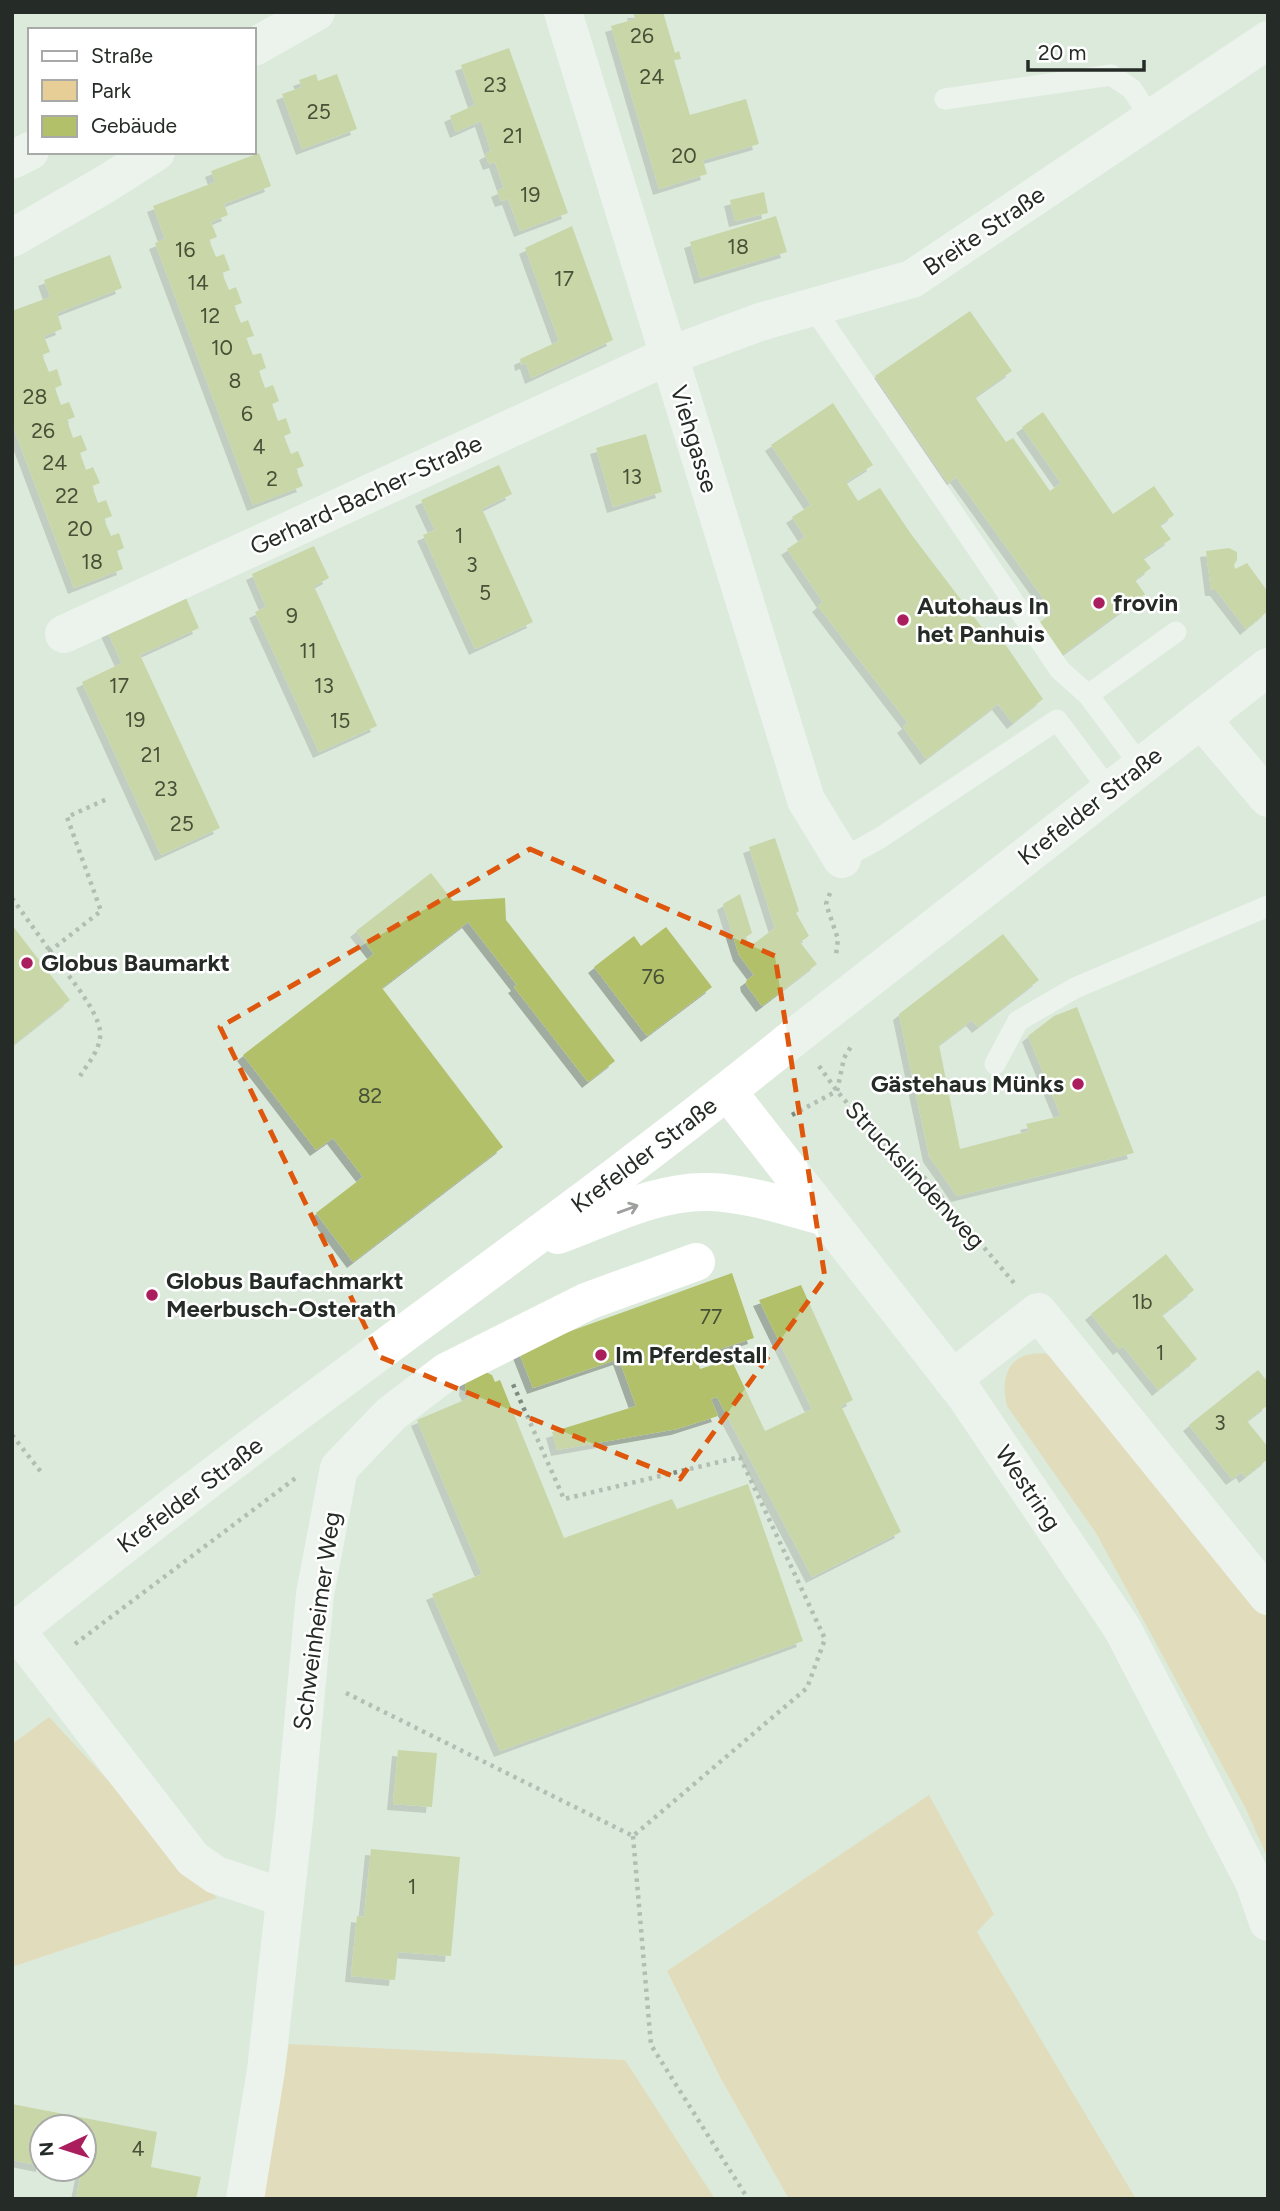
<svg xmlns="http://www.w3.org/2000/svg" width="1280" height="2211" viewBox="0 0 1280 2211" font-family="Figtree,sans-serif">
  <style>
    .green { fill: #e6ce96 }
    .building { fill: #b2c069; filter: url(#shadow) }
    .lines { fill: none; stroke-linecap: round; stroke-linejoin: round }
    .path { stroke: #7f897f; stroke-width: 4.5; stroke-dasharray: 3.5 5; stroke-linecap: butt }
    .lane { stroke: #fff; stroke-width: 21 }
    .street { stroke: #fff; stroke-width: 38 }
    .secondary { stroke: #fff; stroke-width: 38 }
    .oneway { stroke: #9da09d }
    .marked { fill: none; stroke: #de570d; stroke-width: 5; stroke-dasharray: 14 9; stroke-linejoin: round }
    .poi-dot { fill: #aa1e5e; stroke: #fff; stroke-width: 2.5 }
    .labels { text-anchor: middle; stroke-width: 5; stroke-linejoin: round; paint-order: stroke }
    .number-label { font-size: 21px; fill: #485037 }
    .street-label { font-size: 24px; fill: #252b26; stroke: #fff }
    .poi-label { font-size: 24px; font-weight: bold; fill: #252b26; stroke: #fff; text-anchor: start }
  </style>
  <defs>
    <filter id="shadow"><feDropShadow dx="-6" dy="6" stdDeviation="0" flood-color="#0004"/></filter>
  </defs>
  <rect width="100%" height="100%" fill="#dceadc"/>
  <path class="green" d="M1044,1353L1058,1360L1268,1614V1859L1246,1809L1096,1533L1007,1406C1002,1387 1003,1362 1027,1355C1032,1353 1039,1354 1044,1353Z
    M49,1717L217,1898L12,1967V1744Z
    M929,1795L994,1914L977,1932L1136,2199H789L720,2077L667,1971Z
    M289,2044L625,2060L715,2199H262Z"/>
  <path class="building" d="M633,12H663L675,53L679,51L681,59L674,60L690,115L746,99L759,144L703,160L707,174L659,189L611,26L635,19Z
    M509,48L568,213L520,231L508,199L501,201L497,191L504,188L495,162L489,164L485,154L491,151L481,121L456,132L450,116L475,105L461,65Z
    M316,74L318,81L337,74L357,129L302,149L282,94L302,87L299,80Z
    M259,153L271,186L224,204L228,215L211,222L217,237L209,240L216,257L224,254L230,270L222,273L229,290L236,287L242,303L234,306L241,323L248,320L254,336L246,338L253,355L261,353L266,368L259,371L265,388L273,385L279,401L272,404L278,421L286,418L291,433L284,436L291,454L298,451L304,466L296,469L303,486L253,505L155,243L165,239L153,206L215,182L211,171Z
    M764,192L768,213L735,221L730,200Z
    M776,216L787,252L700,278L690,242Z
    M572,226L613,340L531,378L526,363L521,365L520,359L559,341L525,248Z
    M110,255L122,288L57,313L62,329L44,336L50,352L42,355L49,372L57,369L62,385L55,388L61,405L69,402L75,417L67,420L73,438L81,435L87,450L80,453L86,470L93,467L100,483L92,486L98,503L106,500L112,516L104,519L111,536L119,533L124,548L117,551L123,569L74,588L12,424V311L50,297L44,280Z
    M970,311L1012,371L975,397L1006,442L1013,438L1050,491L1061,483L1022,427L1043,412L1113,514L1154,486L1174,515L1160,525L1171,539L1143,558L1151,568L1135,580L1145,594L1058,658L1035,626L1053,612L956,477L948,483L875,376Z
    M833,403L873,465L846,482L858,501L880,488L911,534L987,634L994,628L1043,699L1013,723L998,704L926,759L903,727L908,723L818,606L823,602L787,549L805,537L792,517L811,505L771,445Z
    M646,434L662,492L613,507L596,448Z
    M499,465L512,494L482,509L533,622L475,649L423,535L435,530L421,500Z
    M314,546L329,578L314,586L377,726L319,752L255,612L266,607L252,574Z
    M1229,548L1237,552V560L1234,565L1235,569L1247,563L1268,592V611L1246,629L1216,590H1211L1206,551Z
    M185,596L199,628L140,655L220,828L161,855L82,682L122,663L107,631Z
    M775,838L799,911L796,913L809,936L800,942L817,964L762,1006L747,986L746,981L754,975L739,955L723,904L740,894L752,933L746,937L749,947L775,928L749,847Z
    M431,873L453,901L505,898L506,920L615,1061L588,1082L514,987L517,985L468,922L382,988L503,1147L353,1262L316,1213L363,1177L333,1138L316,1150L243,1055L374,954L356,931Z
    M12,925L70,1000L12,1046Z
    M666,927L712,987L647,1036L594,967L634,936L641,946Z
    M1003,934L1039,980L978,1027L972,1020L939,1045L960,1149L1029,1131L1026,1124L1061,1116L1028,1036L1054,1016L1077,1007L1134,1153L957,1196L929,1156L899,1014Z
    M1166,1254L1194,1290L1162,1315L1197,1359L1158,1390L1123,1346L1119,1349L1091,1314Z
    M732,1273L754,1338L696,1357L700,1369L731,1359L765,1431L812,1409L759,1300L801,1285L853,1400L841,1406L901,1532L812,1577L717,1397L711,1399L718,1416L677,1429L557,1450L552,1432L636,1406L619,1359L533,1388L518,1350Z
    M481,1370L492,1375L495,1382L500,1380L564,1538L672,1499L677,1509L748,1484L803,1641L500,1751L432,1594L482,1574L417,1420L469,1398L465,1389L466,1376Z
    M1258,1370L1268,1382V1405L1247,1421L1268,1447V1459L1245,1477L1242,1472L1232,1479L1189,1425Z
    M398,1750L437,1753L432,1807L393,1804Z
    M371,1849L460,1857L451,1956L398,1952L395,1980L351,1976L357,1916L364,1917Z
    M12,2104L157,2132L151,2167L201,2177L196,2199H76L81,2173L65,2169H84V2127H42V2166L12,2160Z"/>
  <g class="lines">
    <path class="path" d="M830,893L826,904L838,939L836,955
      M12,898L50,951
      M819,1066L837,1091L873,1134L927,1180L1014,1283
      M80,1076C88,1063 102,1048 100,1031C98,1010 64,970 50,951L101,911L67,817L107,799
      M792,1115L837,1091L844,1058L852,1045
      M12,1435L41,1472
      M75,1644L297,1477
      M346,1693L633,1836L807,1688L825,1639L740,1457L564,1499L512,1382
      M633,1836L651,2045L748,2199"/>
    <path class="lane" d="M945,99L1111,75L1132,89L1151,119
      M813,307L1060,670L1088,695
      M1141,766L1088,695L1176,632
      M842,859L880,838L1057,720L1110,791
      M995,1064L1018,1021L1075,988L1268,906"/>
    <path class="street" d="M563,12L806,800L842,859
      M254,47L316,12
      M12,160L30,151
      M12,238L104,185L156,152
      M64,634L668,356L760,322L912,279L1268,40
      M1201,719L1268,798
      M952,1379L1038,1312L1268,1596
      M16,1630L193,1859L216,1875L285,1898
      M245,2199L266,2070L295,1811L315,1594L339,1468L391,1414L446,1372L588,1301L696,1262"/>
    <path class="secondary" d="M728,1092L965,1395L1122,1628L1254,1882L1268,1922
      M558,1235C605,1218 658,1190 709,1192C748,1193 788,1207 826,1217
      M12,1633C73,1585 134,1536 196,1489C395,1336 602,1194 797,1035L1268,667"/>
  </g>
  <defs><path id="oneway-shaft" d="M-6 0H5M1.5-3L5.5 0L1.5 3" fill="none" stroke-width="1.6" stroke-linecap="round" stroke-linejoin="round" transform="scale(1.75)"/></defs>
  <use class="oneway" href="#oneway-shaft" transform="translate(628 1209) rotate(-20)"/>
  <path d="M0 0H1280V2211H0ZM530,849L775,956L825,1278L680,1479L380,1357L220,1027Z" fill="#dceadc" fill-opacity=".55" fill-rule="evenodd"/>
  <path class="marked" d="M530,849L775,956L825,1278L680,1479L380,1357L220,1027Z"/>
  <g class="poi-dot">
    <circle cx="1099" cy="603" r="7"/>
    <circle cx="903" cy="620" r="7"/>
    <circle cx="27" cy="963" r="7"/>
    <circle cx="1078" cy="1084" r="7"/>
    <circle cx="152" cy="1295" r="7"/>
    <circle cx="601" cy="1355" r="7"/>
  </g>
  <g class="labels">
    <g class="number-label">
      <text x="642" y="43">26</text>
      <text x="652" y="84">24</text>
      <text x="495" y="92">23</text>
      <text x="319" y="119">25</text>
      <text x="513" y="143">21</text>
      <text x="684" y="163">20</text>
      <text x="530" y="202">19</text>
      <text x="738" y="254">18</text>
      <text x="185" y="257">16</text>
      <text x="564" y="286">17</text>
      <text x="198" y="290">14</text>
      <text x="210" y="323">12</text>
      <text x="222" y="355">10</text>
      <text x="235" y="388">8</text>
      <text x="35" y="404">28</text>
      <text x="247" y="421">6</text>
      <text x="43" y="438">26</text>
      <text x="259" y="454">4</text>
      <text x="55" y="470">24</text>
      <text x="632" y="484">13</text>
      <text x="272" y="486">2</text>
      <text x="67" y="503">22</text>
      <text x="80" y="536">20</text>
      <text x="459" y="543">1</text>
      <text x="92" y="569">18</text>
      <text x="472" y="572">3</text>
      <text x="485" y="600">5</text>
      <text x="292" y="623">9</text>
      <text x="308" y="658">11</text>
      <text x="119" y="693">17</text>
      <text x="324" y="693">13</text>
      <text x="135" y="727">19</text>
      <text x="340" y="728">15</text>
      <text x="151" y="762">21</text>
      <text x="166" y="796">23</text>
      <text x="182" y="831">25</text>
      <text x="653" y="984">76</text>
      <text x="370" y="1103">82</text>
      <text x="1142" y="1309">1b</text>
      <text x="711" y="1324">77</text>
      <text x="1160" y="1360">1</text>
      <text x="1220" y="1430">3</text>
      <text x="412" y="1894">1</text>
      <text x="138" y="2156">4</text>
    </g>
    <g class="street-label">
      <text transform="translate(984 231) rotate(-34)" y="8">Breite Straße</text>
      <text transform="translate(694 439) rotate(73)" y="8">Viehgasse</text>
      <text transform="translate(366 495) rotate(-25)" y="8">Gerhard-Bacher-Straße</text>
      <text transform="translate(1090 806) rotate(-38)" y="8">Krefelder Straße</text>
      <text transform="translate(644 1155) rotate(-37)" y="8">Krefelder Straße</text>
      <text transform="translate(915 1175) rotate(47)" y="8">Struckslindenweg</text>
      <text transform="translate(1028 1488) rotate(56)" y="8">Westring</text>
      <text transform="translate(190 1495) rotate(-37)" y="8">Krefelder Straße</text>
      <text transform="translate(317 1621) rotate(-82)" y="8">Schweinheimer Weg</text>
    </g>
    <g class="poi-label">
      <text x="1113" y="611">frovin</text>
      <text x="917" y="614">Autohaus In<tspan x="917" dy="28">het Panhuis</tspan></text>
      <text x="41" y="971">Globus Baumarkt</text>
      <text x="1064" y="1092" text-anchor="end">Gästehaus Münks</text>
      <text x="166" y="1289">Globus Baufachmarkt<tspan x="166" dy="28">Meerbusch-Osterath</tspan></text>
      <text x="615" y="1363">Im Pferdestall</text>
    </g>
  </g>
  <rect width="1280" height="2211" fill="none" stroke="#252b26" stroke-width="28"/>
  <rect x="28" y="28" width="228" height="126" fill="#ffffff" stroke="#a8aaa8" stroke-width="2"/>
  <rect x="42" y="51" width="35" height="10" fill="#ffffff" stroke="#a8aaa8" stroke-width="2"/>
  <text x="91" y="63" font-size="21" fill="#252b26">Straße</text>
  <rect x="42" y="80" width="35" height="21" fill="#e6ce96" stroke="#a8aaa8" stroke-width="2"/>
  <text x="91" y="98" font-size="21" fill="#252b26">Park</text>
  <rect x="42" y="116" width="35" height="21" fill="#b2c069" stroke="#a8aaa8" stroke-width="2"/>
  <text x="91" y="133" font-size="21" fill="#252b26">Gebäude</text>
  <g transform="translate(63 2148) rotate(266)"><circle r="33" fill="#ffffff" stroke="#a8aaa8" stroke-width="2"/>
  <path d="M0-5L12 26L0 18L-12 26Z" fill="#aa1e5e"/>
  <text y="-10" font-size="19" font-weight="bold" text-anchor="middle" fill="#252b26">N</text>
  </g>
  <path d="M1028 60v10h116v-10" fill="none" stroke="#252b26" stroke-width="3.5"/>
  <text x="1038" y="60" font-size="21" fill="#252b26" stroke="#ffffff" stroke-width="5" paint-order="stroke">20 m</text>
</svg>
